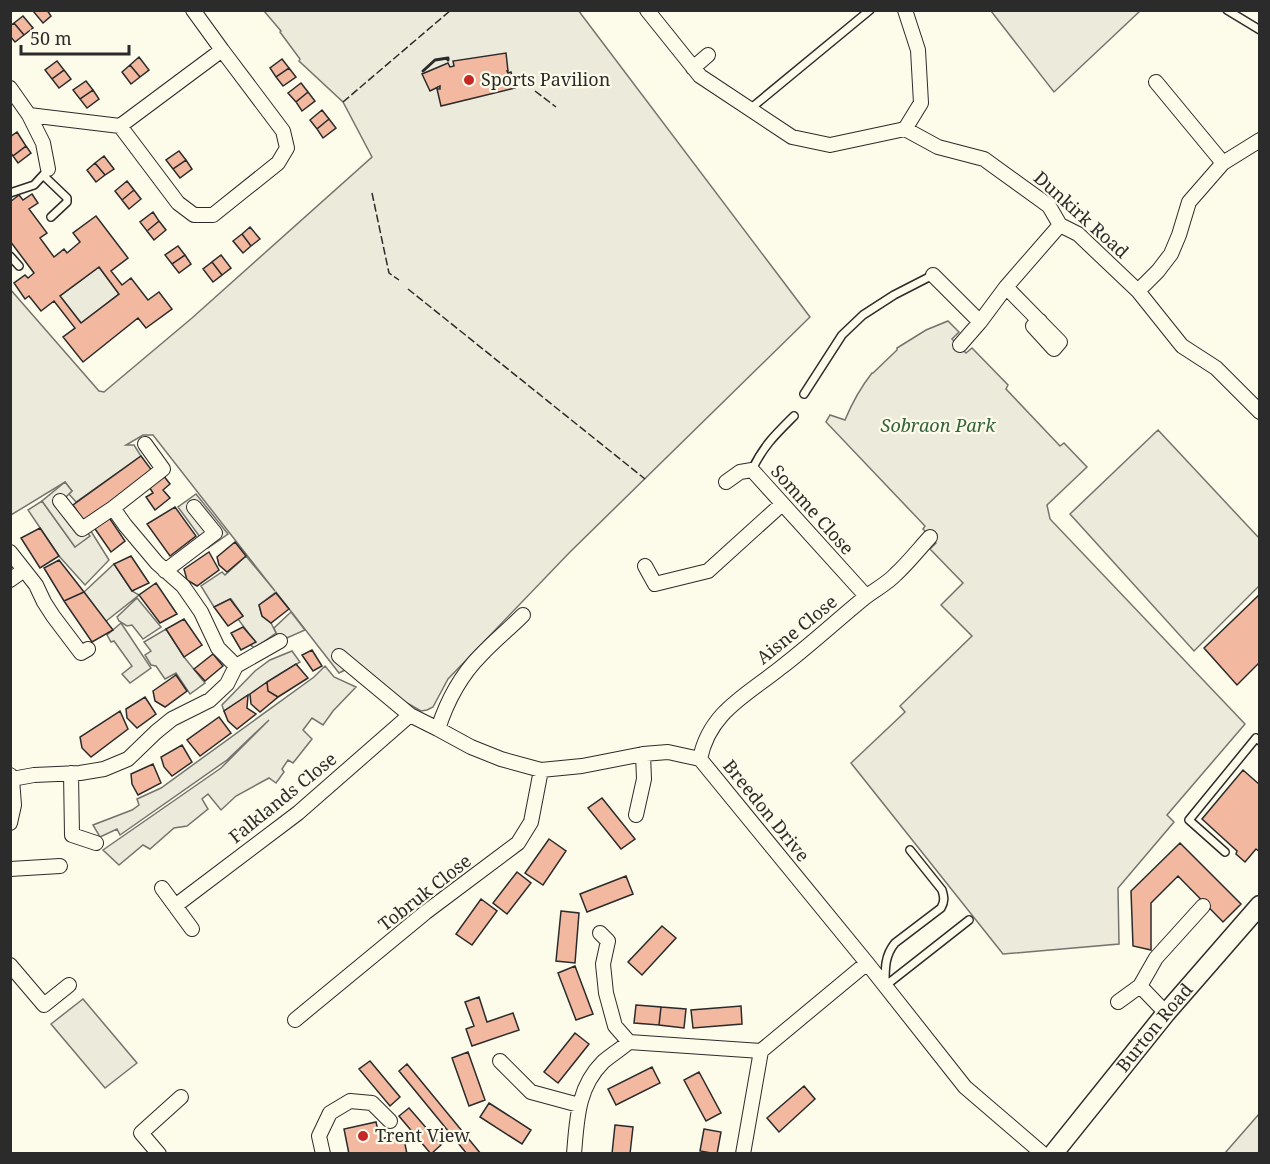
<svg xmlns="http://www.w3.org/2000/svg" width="1270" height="1164" viewBox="0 0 1270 1164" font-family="'Noto Serif',serif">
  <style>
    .green { fill: #ecebdb; stroke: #74746e; stroke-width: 1.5 }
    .parking { fill: #eceadb; stroke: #74746e; stroke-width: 1.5 }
    .building { fill: #f2b8a0; stroke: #2b2b2b; stroke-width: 1.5; fill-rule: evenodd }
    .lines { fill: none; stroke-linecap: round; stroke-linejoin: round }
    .lane-casing { stroke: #2b2b2b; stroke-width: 10 }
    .street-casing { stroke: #2b2b2b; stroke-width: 16 }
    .secondary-casing { stroke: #2b2b2b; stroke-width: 21 }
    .lane { stroke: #fdfbea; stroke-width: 7 }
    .street { stroke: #fdfbea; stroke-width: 14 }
    .secondary { stroke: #fdfbea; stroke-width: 18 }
    .fence { stroke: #2b2b2b; stroke-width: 1.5; stroke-dasharray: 8 3; stroke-linecap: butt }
    .wall { stroke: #2b2b2b; stroke-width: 3 }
    .poi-dot { fill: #c62828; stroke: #fdfbea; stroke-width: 2 }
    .labels { text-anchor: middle; stroke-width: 4.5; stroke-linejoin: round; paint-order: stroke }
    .poi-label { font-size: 18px; fill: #2b2b2b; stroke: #fdfbea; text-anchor: start }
    .street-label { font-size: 18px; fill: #2b2b2b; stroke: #fdfbea }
    .park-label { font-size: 18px; font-style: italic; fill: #34623c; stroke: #fdfbea }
  </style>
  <rect width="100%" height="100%" fill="#fdfbea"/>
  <path class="green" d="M578,10L810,317L570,552L448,679L433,707L427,710L421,711L400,699L355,665L339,673L276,592L259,605L262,616L271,623L276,633L255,648L250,645L255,642L238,619L243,616L231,599L214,607L201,586L222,572L225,575L246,556L275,591L153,435H143L126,445H134L141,456L76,502L69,494L72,491L65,482L11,515L10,289L99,391L104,392L192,318L372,157L343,102L299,61L300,59L280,32L281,31L264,11Z
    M991,11H1140L1054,92Z
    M99,267L119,294L81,323L60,296Z
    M948,321L959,332L952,339L966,353L972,348L1008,385L1006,389L1060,446L1064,443L1087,467L1047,505L1050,519L1245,724L1167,815L1174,822L1118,888L1119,944L1003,954L851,763L905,712L900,706L972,636L941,605L963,583L930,549L936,543L923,529L925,526L826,422L830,415L845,420C852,403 861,387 872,373H873L897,350V348L926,330Z
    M1158,430L1259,538V586L1194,651L1070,514Z
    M42,501L75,547L85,530L89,528L109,560L85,585L59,556L28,510Z
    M114,564L132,591L139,595L105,622L84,592Z
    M137,598L161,627L143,639L132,625L127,626L119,621L117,617Z
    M166,629L184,657L205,683L190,694L176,673L165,679L156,666L151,665L145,655L151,651L144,642Z
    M325,666L334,677L356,687L333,711L323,725L312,718L303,730L312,739L293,763L288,760L282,769L284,772L276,783L269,778L236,796L221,810L208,794L202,799L208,809L187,826L174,828L150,849L143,845L119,865L103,850L221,768L269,720L227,760L120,835L117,829L100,837L93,825L132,810L139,805L137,799L161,788L314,677Z
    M83,999L137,1063L105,1088L51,1024Z
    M1259,1114V1153H1225Z"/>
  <path class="parking" d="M65,482L72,491L66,497L71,509L90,536L75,547L42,501Z
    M196,494L228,534L208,548L178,507Z
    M291,612L305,630L280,641L274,628Z
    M121,623L151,668L130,683L122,674L132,666L114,641L111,642L107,635Z
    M292,651L300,662L224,711L222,705L255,671L270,660Z"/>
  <path class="building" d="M47,10L51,16L43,23L33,11Z
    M23,16L33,28L24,35L14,23Z
    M14,23L24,35L15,42L10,36V26Z
    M506,53L508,71H507L508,73L511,72L515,88L441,106L437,89H440V86L430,91L422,74L448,63L450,67L454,66L453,61Z
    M139,57L149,70L140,77L130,65Z
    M282,59L289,68L276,77L270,68Z
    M57,61L64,70L52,79L45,70Z
    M130,65L140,77L131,84L122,72Z
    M289,68L296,77L283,86L276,77Z
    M64,70L71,79L59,88L52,79Z
    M86,81L93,90L80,99L73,90Z
    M301,83L308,92L296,102L288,93Z
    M93,90L99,99L87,108L80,99Z
    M308,92L315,101L302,111L296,102Z
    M322,110L329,119L317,129L310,120Z
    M329,119L336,128L323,138L317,129Z
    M17,132L26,146L13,156L10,152V137Z
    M26,146L31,153L18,163L13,156Z
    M179,151L186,160L173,169L166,160Z
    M104,156L114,169L105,175L95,163Z
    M186,160L192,169L180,178L173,169Z
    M95,163L105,175L96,182L87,170Z
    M127,181L134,190L122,200L115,191Z
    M134,190L141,199L129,209L122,200Z
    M32,194L38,203L29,209L47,233L40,238L54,257L64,249L67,253L80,242L73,233L96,216L128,258L111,271L122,285L131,278L148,300L159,292L172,309L146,328L138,318L83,362L63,337L75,328L54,301L41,311L29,296L25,299L14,283L25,275L28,278L34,273L10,241V202L19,195L23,200ZM99,267L119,294L81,323L60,296Z
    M153,212L159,221L147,231L140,222Z
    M159,221L166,230L154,240L147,231Z
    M250,227L260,239L251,246L242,234Z
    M242,234L251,246L243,253L233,241Z
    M178,246L185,255L172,264L165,255Z
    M185,255L191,264L179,273L172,264Z
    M221,255L231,268L222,275L212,262Z
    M212,262L222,275L213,282L203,269Z
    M141,456L153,472L85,523L73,505Z
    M163,475L170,484L163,490L170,498L155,510L146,497L153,493L148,485Z
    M175,507L196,536L170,556L147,524Z
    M106,513L125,541L111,552L93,526Z
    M40,528L59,556L40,568L21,538Z
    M235,542L246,556L227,572L219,565L217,557Z
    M209,552L219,570L197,586L187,580L184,569Z
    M131,556L149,583L132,591L114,564Z
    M59,560L84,592L64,601L44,568Z
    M156,583L177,614L160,623L139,595Z
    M84,592L113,630L92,642L64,601Z
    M276,593L289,609L271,623L262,616L259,605Z
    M1260,594V662L1237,685L1204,648Z
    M230,599L243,616L228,626L214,607Z
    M184,619L202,645L184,657L166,629Z
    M243,627L256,642L241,650L231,633Z
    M312,650L322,666L313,671L302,655Z
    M213,654L223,666L205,681L194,669Z
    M296,664L308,678L278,697L268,691L267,682Z
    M176,675L187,691L165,707L155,701L153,691Z
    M267,682L268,691L278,697L260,712L251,704L250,694Z
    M248,695L247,708L256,714L237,729L228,721L224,711Z
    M145,697L156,714L137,728L127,718L126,709Z
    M120,711L128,729L91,757L82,748L80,737Z
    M219,717L231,733L200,756L187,740Z
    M182,745L192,762L172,776L164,767L161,757Z
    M153,764L161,783L138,795L132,784L131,774Z
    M1243,770L1260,785V852L1256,849L1245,862L1236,854L1237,851L1202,819Z
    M602,798L635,839L621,849L588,808Z
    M549,839L566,851L543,885L525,873Z
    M1180,843L1241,904L1223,922L1178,876L1151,903V950L1133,946L1131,891Z
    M517,872L531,883L507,914L493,903Z
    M626,876L633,894L587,912L580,894Z
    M481,899L497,911L472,945L456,934Z
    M561,911L579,913L575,963L556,961Z
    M662,926L676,938L642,975L628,962Z
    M575,966L593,1014L576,1020L558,973Z
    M479,997L487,1022L513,1013L519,1030L472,1046L466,1029L474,1026L465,1002Z
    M636,1005L661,1007L659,1025L634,1023Z
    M741,1006L742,1024L693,1028L691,1010Z
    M661,1007L686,1009L684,1028L659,1025Z
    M575,1033L589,1044L558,1083L544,1072Z
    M468,1052L485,1100L469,1106L452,1058Z
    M370,1061L400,1097L390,1106L359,1069Z
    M407,1064L481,1154H467L399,1071Z
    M652,1067L660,1083L616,1105L608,1089Z
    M699,1072L721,1113L706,1121L684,1080Z
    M804,1086L815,1099L779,1132L767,1118Z
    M489,1103L531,1130L522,1144L480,1117Z
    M409,1108L441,1145L431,1154L399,1116Z
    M376,1122L380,1139L403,1134L407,1154H349L344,1129Z
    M615,1125L633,1127L630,1154H612Z
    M704,1129L721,1132L717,1154L700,1151Z"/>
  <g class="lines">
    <g class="lane-casing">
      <path id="lane" d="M1227,10L1260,30
        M750,109L870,10
        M44,176L67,198V202L51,217
        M10,193L34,185L46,172
        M10,256L19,266
        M804,394L842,335L863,315L894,295L933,275
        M752,470C763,446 776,434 794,416
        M1225,852L1189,820L1256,738L1260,741
        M885,983C885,968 885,955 895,943L941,908C945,901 944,897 942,890L910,850
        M885,986L969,920"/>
    </g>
    <g class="street-casing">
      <path id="street" d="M647,10L700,76L792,137L830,145L905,129L921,103L918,50L905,10
        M693,68L708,55
        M1156,82L1223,163
        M10,88L29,115L43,143L48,169
        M29,115L120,126
        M120,126L178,203L194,215H213L278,163L287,148L283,131L222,50
        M120,126L222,50L193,10
        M905,129L938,147L984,159L1049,206L1060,225L1078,234L1138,291L1182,346L1216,368L1260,412
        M933,275L980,322L1006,287L1060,225
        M1006,287L1060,342L1054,349L1033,326L1040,321
        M1138,291L1158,271L1171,254L1179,235L1189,202L1223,163L1260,140
        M960,345L980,322
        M726,482L740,472L752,470L866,596
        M60,501L82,529L113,508L125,525L157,563L183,586L201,612L218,648L236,666
        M113,508L163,469L145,444
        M10,552L36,585L44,602L53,616L81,653L88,649
        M645,566L655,584L708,571L782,504
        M165,571L215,533L194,507
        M10,580L24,570
        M339,656L410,715L438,729L471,747L501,759L541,770L582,766L643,754L668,752L700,759L867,963L965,1087L1043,1154
        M438,729C447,701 461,675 481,655C494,641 509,629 523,615
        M700,759C709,713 745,696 779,669C808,647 835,622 863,599C874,590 887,584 896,574C908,563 919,549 930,537
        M71,773L72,835L96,843
        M10,775L12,779L14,805L10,823
        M12,779L34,775L80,773L104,769L128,759L156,732L172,719L210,700L227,684L236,666L280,641
        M636,815L644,779L643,754
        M10,869L60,866
        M162,888L192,929
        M175,906L298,813L410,715
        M600,933L608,941L603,964L606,993L615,1026L629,1042
        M10,965L44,1005L69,985
        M1118,1002L1140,986
        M1166,1013L1140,986L1156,958L1203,906
        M295,1020L426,912L518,843L531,822L541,770
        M761,1051L867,963
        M500,1061L531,1092L579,1105
        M159,1154L141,1133L181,1097
        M323,1154L319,1136L330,1113L350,1101L372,1103L390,1121
        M574,1154C577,1120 577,1088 603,1062C611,1055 621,1049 629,1042L761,1051
        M743,1154L761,1051"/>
    </g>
    <g class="secondary-casing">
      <g id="secondary">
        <path id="s1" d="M1053,1154L1166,1013L1260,905"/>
      </g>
    </g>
    <use href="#lane" class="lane"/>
    <use href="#street" class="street"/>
    <use href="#secondary" class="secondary"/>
    <path class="fence" d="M423,71L435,60L448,58V60
      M535,91L556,107
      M343,102L451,10
      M372,193L389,273L399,280
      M408,289L645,479"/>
    <path class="wall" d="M423,71L435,60L448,58V60"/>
  </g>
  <g class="poi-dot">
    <circle cx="469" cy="80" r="6"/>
    <circle cx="363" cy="1136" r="6"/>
  </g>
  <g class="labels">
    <g class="poi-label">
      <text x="481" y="86">Sports Pavilion</text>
      <text x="375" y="1142">Trent View</text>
    </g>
    <g class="street-label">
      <text transform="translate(1081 215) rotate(42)" y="6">Dunkirk Road</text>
      <text transform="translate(812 510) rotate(48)" y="6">Somme Close</text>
      <text transform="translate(797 630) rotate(-39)" y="6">Aisne Close</text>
      <text transform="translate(283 798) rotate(-39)" y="6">Falklands Close</text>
      <text transform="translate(766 811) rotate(51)" y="6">Breedon Drive</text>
      <text transform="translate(425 893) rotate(-38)" y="6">Tobruk Close</text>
      <text dy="6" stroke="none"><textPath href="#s1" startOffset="162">Burton Road</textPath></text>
    </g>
    <g class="park-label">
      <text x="938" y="432">Sobraon Park</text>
    </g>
  </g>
  <rect width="1270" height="1164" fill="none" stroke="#2b2b2b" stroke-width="24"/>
  <path d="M21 45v9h108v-9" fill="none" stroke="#2b2b2b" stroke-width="3"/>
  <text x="30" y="45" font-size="18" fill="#2b2b2b" stroke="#fdfbea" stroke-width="4.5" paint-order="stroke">50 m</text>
</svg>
